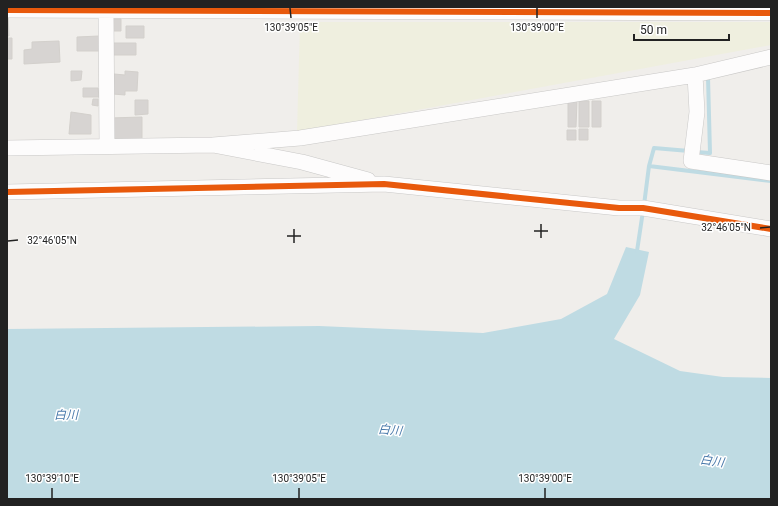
<svg xmlns="http://www.w3.org/2000/svg" width="778" height="506" viewBox="0 0 778 506" font-family="Roboto,'Noto Sans JP',sans-serif">
  <style>
    .farmland { fill: #efefdf }
    .water { fill: #bfdbe3 }
    .lines { fill: none; stroke-linecap: round; stroke-linejoin: round }
    .stream { stroke: #bfdbe3; stroke-width: 4 }
    .building { fill: #d7d4d2; stroke: #d3d0cc }
    .minor-casing { stroke: #c9c8c7; stroke-width: 16 }
    .minor { stroke: #fdfcfc; stroke-width: 15 }
    .cycleway-casing { stroke: #fff; stroke-width: 8 }
    .cycleway { stroke: #e8590c; stroke-width: 6 }
    .ticks { fill: none; stroke: #222; stroke-width: 1.5 }
    .labels { text-anchor: middle; stroke-width: 3; stroke-linejoin: round; paint-order: stroke }
    .water-label { font-size: 12px; font-style: italic; fill: #4a7aab; stroke: #fff }
    .ticks-label { font-size: 10px; text-anchor: middle; fill: #222; stroke: #fff; stroke-width: 3; stroke-linejoin: round; paint-order: stroke }
  </style>
  <rect width="100%" height="100%" fill="#f0eeeb"/>
  <path class="farmland" d="M300,22H771V45L297,132Z"/>
  <path class="water" d="M626,247L649,252L640,295L614,339L680,371L723,377L771,378V499H7V329L319,326L483,333L561,319L607,294Z"/>
  <g class="lines">
    <path class="stream" d="M696,152L710,153L708,77H711
      M649,166L654,148L689,151
      M644,205L649,166L771,181
      M637,251L643,211"/>
  </g>
  <path class="building" d="M7,14H8L9,36H7Z
    M108,19H121V31H108Z
    M126,26H144V38H126Z
    M99,36V51H77V37Z
    M7,38H12V59H7Z
    M59,41L60,62L24,64V50L32,49V42Z
    M112,43H136V55H112Z
    M71,71H82L81,80L71,81Z
    M125,71L138,72L137,91H125V95L113,94L114,74L125,75Z
    M83,88H98L99,97H83Z
    M93,99H98V106L92,105Z
    M135,100H148V114L135,115Z
    M568,101H577L576,127H568Z
    M579,101H589V127H579Z
    M592,101H601V127H592Z
    M71,112L91,115V134H69Z
    M142,117V139H110V118Z
    M579,129H588V140H579Z
    M567,130H576V140H567Z"/>
  <g class="lines">
    <g class="minor-casing">
      <path id="minor" d="M7,10L771,13
        M106,10L107,146
        M695,75L697,112L691,161L771,173
        M213,145L300,138L695,75L771,57
        M7,148L213,145L302,162L368,180
        M7,192L384,184L619,208H643L771,229"/>
    </g>
    <use href="#minor" class="minor"/>
    <g class="cycleway-casing">
      <path id="cycleway" d="M7,10L771,13
        M7,192L384,184L619,208H643L771,229"/>
    </g>
    <use href="#cycleway" class="cycleway"/>
  </g>
  <path class="ticks" d="M290,8L291,18M537,8V18M541,224V238M760,228L770,227M294,229V243M534,231H548M287,236H301M8,241L18,240M52,488V498M299,488V498M545,488V498"/>
  <g class="labels">
    <g class="water-label">
      <text x="66" y="419">白川</text>
      <text transform="translate(390 430) rotate(5)" y="4">白川</text>
      <text transform="translate(712 461) rotate(8)" y="4">白川</text>
    </g>
  </g>
  <g class="ticks-label">
    <text x="291" y="31">130°39'05"E</text>
    <text x="537" y="31">130°39'00"E</text>
    <text x="726" y="231">32°46'05"N</text>
    <text x="52" y="244">32°46'05"N</text>
    <text x="52" y="482">130°39'10"E</text>
    <text x="299" y="482">130°39'05"E</text>
    <text x="545" y="482">130°39'00"E</text>
  </g>
  <rect width="778" height="506" fill="none" stroke="#222222" stroke-width="16"/>
  <path d="M634 34v6h95v-6" fill="none" stroke="#222222" stroke-width="2"/>
  <text x="640" y="34" font-size="12" fill="#222222" stroke="#ffffff" stroke-width="3" paint-order="stroke">50 m</text>
</svg>
